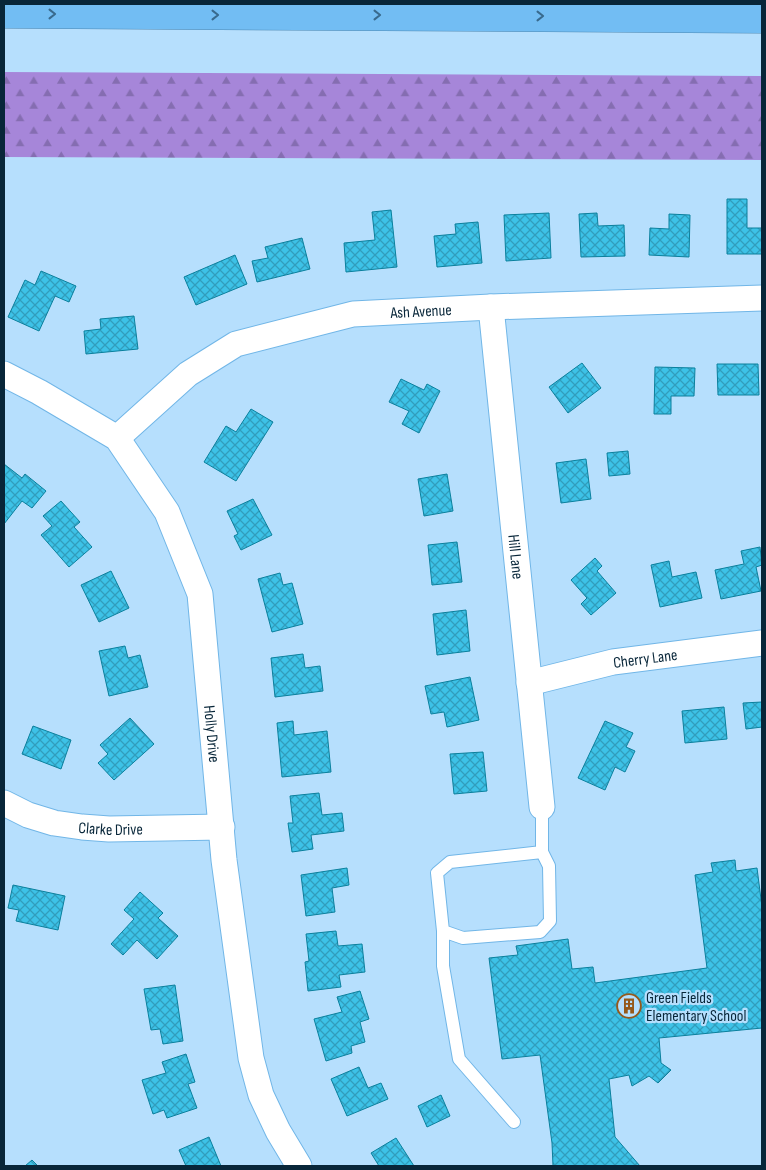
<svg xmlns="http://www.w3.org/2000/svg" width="766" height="1170" viewBox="0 0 766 1170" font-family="'Sofia Sans Condensed',sans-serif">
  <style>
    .forest { fill: url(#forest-firs) }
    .building { fill: url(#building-cross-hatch); stroke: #0a809d }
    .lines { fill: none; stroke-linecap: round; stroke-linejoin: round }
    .lane-casing { stroke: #71b6e7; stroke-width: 14 }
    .street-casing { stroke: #71b6e7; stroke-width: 27 }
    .highway-casing { stroke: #4d88b2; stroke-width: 29 }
    .lane { stroke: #fff; stroke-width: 12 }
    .street { stroke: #fff; stroke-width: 25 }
    .highway { stroke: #72bdf3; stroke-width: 28 }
    .oneway { stroke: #386a8d }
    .labels { text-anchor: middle; stroke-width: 4.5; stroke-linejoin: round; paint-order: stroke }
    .street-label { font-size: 16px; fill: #082639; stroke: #b6dffd }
    .poi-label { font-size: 16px; fill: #082639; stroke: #b6dffd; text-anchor: start }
  </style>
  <defs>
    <pattern id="forest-firs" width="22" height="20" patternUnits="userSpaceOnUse" patternTransform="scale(1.25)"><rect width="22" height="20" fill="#a686d9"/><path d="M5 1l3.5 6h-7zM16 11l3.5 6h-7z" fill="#856db1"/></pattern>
    <pattern id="building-cross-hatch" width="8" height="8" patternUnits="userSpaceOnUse" patternTransform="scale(1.25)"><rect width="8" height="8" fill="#3dc2e7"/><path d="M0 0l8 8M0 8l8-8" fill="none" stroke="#319dbc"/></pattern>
  </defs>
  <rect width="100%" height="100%" fill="#b6dffd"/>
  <path class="forest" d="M4,72L762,76V160L4,157Z"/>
  <path class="building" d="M727,199H747V228H762V254H727Z
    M391,210L397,267L346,272L344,243L375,240L372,212Z
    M549,213L551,258L506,261L504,215Z
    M597,213L598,226L624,225L625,256L581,257L579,214Z
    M669,214L690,215L689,257L649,255L650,228L669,229Z
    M478,222L482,263L437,267L434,236L456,234L455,224Z
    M302,238L310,269L257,282L252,261L268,258L265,247Z
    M235,255L247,284L196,305L184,277Z
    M41,271L76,286L69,302L55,296L39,331L8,317L25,280L35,285Z
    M134,316L138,349L86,354L84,331L101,329L100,319Z
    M582,363L601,388L568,413L549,387Z
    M717,364H758L759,395H718Z
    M655,367L695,368L694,396H671V414H654Z
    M401,379L424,390L427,384L440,391L419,433L402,424L409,411L389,402Z
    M251,409L273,422L236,481L204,462L226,426L236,432Z
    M628,451L630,474L609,476L607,453Z
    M586,459L591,499L561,503L556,463Z
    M4,464L22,478L25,474L46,491L32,508L22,501L4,524Z
    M447,474L453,511L424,516L418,479Z
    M253,499L272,535L241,550L234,536L238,534L227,511Z
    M61,501L80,522L74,527L92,547L69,567L41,535L52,526L43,516Z
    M457,542L462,582L432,585L428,545Z
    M760,547L762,565L756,567L761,591L721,599L715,570L744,564L741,551Z
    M595,558L602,566L597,571L616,593L591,615L581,604L587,598L571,580Z
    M669,561L672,577L696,572L702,598L660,607L651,565Z
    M111,571L129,608L99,622L81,585Z
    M280,573L283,585L292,583L303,624L272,632L258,579Z
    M466,610L470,651L437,655L433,614Z
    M125,646L128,658L140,655L148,687L109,696L99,651Z
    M303,654L305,668L320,666L323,691L275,697L271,658Z
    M470,677L479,720L447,727L444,712L431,714L425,686Z
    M762,702V727L746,729L743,703Z
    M724,707L727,739L685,743L682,711Z
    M130,718L154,744L114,780L98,763L108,754L100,745Z
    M293,721L294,735L327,731L331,772L282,777L277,723Z
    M605,721L633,733L626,747L635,751L625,772L615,767L605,790L578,778Z
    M33,726L71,740L61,769L22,754Z
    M483,752L487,791L454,794L450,754Z
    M319,793L322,815L342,813L344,831L311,835L313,849L292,852L288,823H293L290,796Z
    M735,860L736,871L757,868L762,907V1028L659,1038L661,1063L671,1070L658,1083L649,1076L632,1086L629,1075L609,1079L615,1137L640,1166H553L552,1143L540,1055L502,1059L489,958L518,955L516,946L568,939L572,969L593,967L595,983L707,968L695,875L713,872L711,863Z
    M347,868L349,885L332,888L335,912L306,916L301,875Z
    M13,885L65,896L58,930L16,921L19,910L8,908Z
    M140,892L163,913L158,918L178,936L157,959L137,940L123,955L111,944L134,919L124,910Z
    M336,931L338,946L362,944L365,972L339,975L341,987L308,991L305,962L309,961L306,934Z
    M175,985L183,1041L163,1044L160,1029L151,1030L144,989Z
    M360,991L369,1019L360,1022L365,1042L351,1046L352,1053L326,1061L314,1019L342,1012L337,997Z
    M186,1054L195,1082L188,1084L197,1108L167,1118L164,1110L153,1114L142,1080L166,1073L162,1062Z
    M359,1067L368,1088L381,1083L388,1099L347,1116L331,1079Z
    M441,1095L450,1116L427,1127L418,1106Z
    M209,1137L221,1166H186L179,1150Z
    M396,1138L414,1166H379L371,1153Z
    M32,1160L38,1166H25Z"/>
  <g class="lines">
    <g class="lane-casing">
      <path id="lane" d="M542,807V852
        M542,852L549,866L550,921L540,932L463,938L443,931L437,873L450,862Z
        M443,931V966L459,1059L514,1122"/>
    </g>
    <g class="street-casing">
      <g id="street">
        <path id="s1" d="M491,307L542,807"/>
        <path id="s2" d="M4,374L39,392L117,438L167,512L200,594L224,860L251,1058L261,1095L278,1131L299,1166"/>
        <path id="s3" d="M117,438L188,374L236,344L353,314L491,307L762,298"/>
        <path id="s4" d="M529,683L613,662L762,643"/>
        <path id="s5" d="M4,803L28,815L54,823L82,827L109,829L222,827"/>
      </g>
    </g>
    <g class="highway-casing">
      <path id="highway" d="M4,14L762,19"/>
    </g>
    <use href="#lane" class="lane"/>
    <use href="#street" class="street"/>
    <use href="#highway" class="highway"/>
  </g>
  <defs><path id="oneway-chevron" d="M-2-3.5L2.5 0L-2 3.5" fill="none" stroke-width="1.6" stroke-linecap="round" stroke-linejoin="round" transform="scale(1.25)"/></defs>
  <g class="oneway">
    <use href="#oneway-chevron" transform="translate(52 14)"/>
    <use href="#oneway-chevron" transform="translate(215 15)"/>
    <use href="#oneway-chevron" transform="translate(377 15)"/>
    <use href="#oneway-chevron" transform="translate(540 16)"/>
  </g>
  <defs>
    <g id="building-ring" transform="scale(1.25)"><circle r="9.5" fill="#b6dffd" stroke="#95591b" stroke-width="1.5"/><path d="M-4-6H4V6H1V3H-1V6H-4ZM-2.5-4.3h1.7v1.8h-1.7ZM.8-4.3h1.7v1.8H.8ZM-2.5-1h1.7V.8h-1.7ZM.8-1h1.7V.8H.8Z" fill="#95591b"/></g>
  </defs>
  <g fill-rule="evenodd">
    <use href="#building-ring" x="629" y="1006"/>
  </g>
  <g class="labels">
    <g class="street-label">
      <text dy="6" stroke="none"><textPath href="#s3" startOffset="341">Ash Avenue</textPath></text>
      <text dy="6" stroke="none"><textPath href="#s1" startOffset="251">Hill Lane</textPath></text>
      <text dy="6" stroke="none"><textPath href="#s4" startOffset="119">Cherry Lane</textPath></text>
      <text dy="6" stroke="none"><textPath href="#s2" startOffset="448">Holly Drive</textPath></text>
      <text dy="6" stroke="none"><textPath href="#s5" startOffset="111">Clarke Drive</textPath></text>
    </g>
    <g class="poi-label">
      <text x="646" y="1003">Green Fields<tspan x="646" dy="18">Elementary School</tspan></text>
    </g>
  </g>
  <rect width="766" height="1170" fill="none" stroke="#082639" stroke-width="10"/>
</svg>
